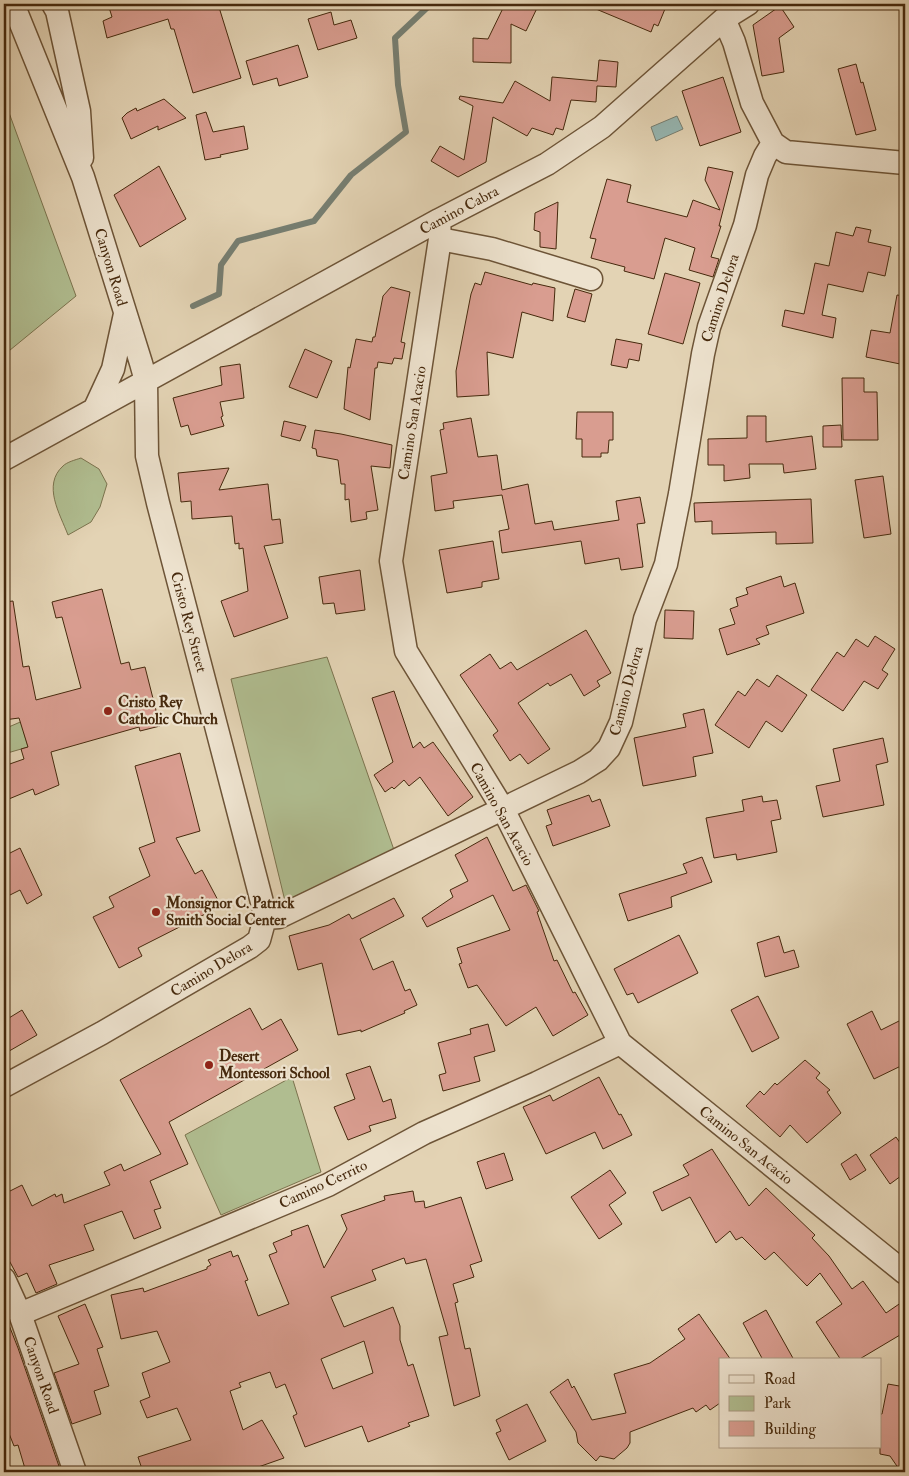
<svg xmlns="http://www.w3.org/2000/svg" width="909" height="1476" viewBox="0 0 909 1476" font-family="'IM FELL Double Pica',serif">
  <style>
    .green { fill: #b0bd90; stroke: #7b734e }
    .water { fill: #96b7b3; stroke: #767e71 }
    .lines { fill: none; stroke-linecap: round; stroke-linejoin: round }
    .stream { stroke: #767e71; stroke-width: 6 }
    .building { fill: #d99d90; stroke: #46290d; fill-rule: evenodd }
    .street-casing { stroke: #6d5437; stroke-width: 25 }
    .street { stroke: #ede2ce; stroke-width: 22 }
    .poi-dot { fill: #8f2418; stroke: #ede2ce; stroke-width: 2 }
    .labels { text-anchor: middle; stroke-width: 4.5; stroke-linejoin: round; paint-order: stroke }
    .street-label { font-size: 15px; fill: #46290d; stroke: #ede2ce }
    .poi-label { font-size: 15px; font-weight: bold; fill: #46290d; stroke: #ede2ce; text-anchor: start }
  </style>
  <rect width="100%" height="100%" fill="#e3d3b4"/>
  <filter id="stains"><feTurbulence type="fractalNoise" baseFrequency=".004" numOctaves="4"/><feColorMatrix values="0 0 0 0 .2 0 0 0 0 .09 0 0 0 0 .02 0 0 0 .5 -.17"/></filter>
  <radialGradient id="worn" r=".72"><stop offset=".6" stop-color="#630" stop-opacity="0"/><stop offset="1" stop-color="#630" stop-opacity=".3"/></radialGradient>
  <path class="green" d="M4,99L76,296L4,355Z
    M81,458L99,469L107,484L100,507L91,522L68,535C60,514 42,485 63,466C67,462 75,460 81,458Z
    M327,657L394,850L285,901L231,679Z
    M25,720L31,730L24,733L28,747L4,754V729Z
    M292,1077L321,1172L221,1215L185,1135Z"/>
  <path class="water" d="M677,116L683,129L656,141L651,127Z"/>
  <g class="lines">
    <path class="stream" d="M193,306L219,294L221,265L238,241L314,221L351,175L406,132L398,85L395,38L431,4
      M4,1463L9,1472"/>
  </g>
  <path class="building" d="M108,4H218L241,78L193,93L174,29H171L168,19L107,38L103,21L112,17Z
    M505,4H539L526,31L511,24V63L473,62V38L488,39Z
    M584,4H667L658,26L654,24L651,32Z
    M780,6L794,27L779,38L784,72L762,76L753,25Z
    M331,12L334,25L351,20L357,38L318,50L308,19Z
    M298,45L308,77L279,86L277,78L253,85L246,61Z
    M599,60L618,62L616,87L597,86L596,102L571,100L563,130L556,128L553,135L532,128L527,136L493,117L486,162L458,177L431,161L440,146L464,160L473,106L459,99L460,96L503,103L515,81L550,101L552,77L597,81Z
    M856,64L861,83L863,82L876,130L856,135L838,69Z
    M723,77L741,132L700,146L682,91Z
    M164,99L186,118L158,130V126L131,139L122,118L127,113L136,108L137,111Z
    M206,112L213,132L244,126L248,149L220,155L221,157L205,160L196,115Z
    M159,166L186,219L140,247L114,195Z
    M708,167L733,172L719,226H721L711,257L719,259L713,277L689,270L695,248L665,238L654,279L624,271L625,267L591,258L596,239L590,238L607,179L631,185L627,202L687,217L693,200L720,210L705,180Z
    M558,202L556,249L540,247V232L534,230L535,213Z
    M856,227L871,230L868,242L891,247L885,276L868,272L863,292L828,284L822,315L836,318L833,338L782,326L785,310L804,314L815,263L829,266L836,232L853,236Z
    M485,272L532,285L533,283L555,288L553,321L522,312L513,358L487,352L489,395L457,397L456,371L471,294L475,283L481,285Z
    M665,273L700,283L683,344L648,334Z
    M391,287L410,292L401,342L405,343L402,359L394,358L392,364L378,362L377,368H375L370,420L344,409L348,367L350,368L356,339L372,342L373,337H375L383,296Z
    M575,289L592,294L585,322L567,317Z
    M897,295L905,296V365L866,357L871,330L890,333Z
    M616,339L642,344L639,361L629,359L627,368L611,365Z
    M305,349L332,361L317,398L289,387Z
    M240,364L244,398L220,402L223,416L221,417L224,426L191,435L188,425L181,427L173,398L222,385L220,367Z
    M842,378H864V392H877L878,440H843Z
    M577,412H613V440H609L608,453H601V457H582V439H576Z
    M747,416H766V442L812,436L816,469L784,473L783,464H749L750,478L724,481V465H708V439L747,438Z
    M471,418L478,457L497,455L502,490L528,484L535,524L552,521L554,530L619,520L616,501L640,497L645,523L637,524L643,567L621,570L619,558L585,564L581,541L502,553L499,531L509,529L502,495L453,501L454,508L435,511L431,476L447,473L440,430L444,429L443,423Z
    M284,421L306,426L300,441L281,436Z
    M841,425L842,447H823V426Z
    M315,430L341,434L392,445L390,468L371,466L378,510L366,512L367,519L351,522L349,499L345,500V484H341L338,460L317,456L316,449L312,448Z
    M229,468L219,490L268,484L272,520L280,519L283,543L264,546L288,618L234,637L221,601L248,591L243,548L239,549V543L235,544L232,516L192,519L191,501L181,502L178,473Z
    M883,476L891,534L864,538L855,480Z
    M811,499L813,543L776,544V532L712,534V521L695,522L694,503Z
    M493,541L499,579L482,582V587L447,593L439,550Z
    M360,570L365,610L336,614L334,603L323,604L319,577Z
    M781,576L784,587L795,583L804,613L766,626L769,634L756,639L760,644L727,655L719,629L735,624L730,609L738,606L736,598L748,594L746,588Z
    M102,589L121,664L129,662L131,670L145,667L160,726L140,731L139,727L51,752L59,785L35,795L33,789L4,801V766L24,759L21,749L28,747L19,718L4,720V602L13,601L23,667L29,666L36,700L81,688L62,617L56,618L52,602Z
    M665,610L694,611L693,639L664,638Z
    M586,630L611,673L597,681L600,686L584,696L571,674L550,686L548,683L518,703L550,749L528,764L520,754L510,761L493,735L498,731L460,675L490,654L500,669L511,662L517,670Z
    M875,636L895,649L882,670L888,674L878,689L864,681L843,711L811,690L837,652L844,657L856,639L868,647Z
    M777,675L807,695L782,732L766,721L749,748L715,725L738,691L745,696L757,679L769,687Z
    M394,691L413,748L420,742L424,748L433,742L473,797L448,816L420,777L409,786L404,780L394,789L392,787L385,792L374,775L393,762L372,698Z
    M704,709L713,753L693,757L696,776L643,786L634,738L686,727L683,714Z
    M883,738L888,762L876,765L884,805L823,817L816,786L840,781L833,749Z
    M180,753L200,831L176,838L195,874L202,870L221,906L138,948L142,956L119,968L93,917L114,907L109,897L150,876L139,848L155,842L135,766Z
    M589,795L592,802L600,799L610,826L553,846L546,826L552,824L547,810Z
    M762,796L763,802L777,800L781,819L771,821L777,852L737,860L736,854L714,858L706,818L744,811L742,800Z
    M487,837L513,891L526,885L539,911L537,912L554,961L557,960L573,993L575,992L588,1015L553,1036L536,1007L506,1026L477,985L468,988L459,964L462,963L457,948L510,930L493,895L427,927L422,918L453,897L450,890L468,881L455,855Z
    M20,848L42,895L27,904L20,890L4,898V856Z
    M702,857L712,882L671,897L672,907L628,921L619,894L687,873L683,864Z
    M394,898L404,916L360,939L373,970L393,961L405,991L410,989L417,1005L404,1011L405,1013L361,1032V1030L338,1035L322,963L298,970L289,936L329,925L349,914L352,919Z
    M679,935L698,973L638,1003L633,993L627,995L614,969Z
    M779,936L784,953L794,950L799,967L765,977L757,943Z
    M758,996L779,1038L752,1052L731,1010Z
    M250,1008L262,1030L281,1019L298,1050L169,1122L188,1164L150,1181L161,1208L154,1210L161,1228L134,1239L122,1211L84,1225L94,1250L49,1265L57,1284L36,1293L27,1273L18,1277L4,1251V1194L22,1185L32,1206L55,1194L56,1197L62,1194L64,1203L110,1185L104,1172L121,1164L124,1171L161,1154L120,1080Z
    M22,1010L37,1035L4,1054V1021Z
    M872,1011L881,1030L905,1018V1064L874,1079L847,1024Z
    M488,1024L495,1051L474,1057L480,1081L443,1091L439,1075L446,1073L438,1043L471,1034L470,1029Z
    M805,1060L820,1073L816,1078L830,1090L827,1092L841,1113L807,1143L790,1125L780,1137L746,1106L760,1091L764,1095L775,1083L777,1085Z
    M370,1066L383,1102L391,1099L396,1118L369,1126L371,1131L348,1140L334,1107L355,1099L346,1074Z
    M599,1077L619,1115L621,1114L632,1135L603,1149L595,1132L546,1154L523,1107L550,1095L553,1101Z
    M896,1137L905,1150V1173L890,1184L870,1155Z
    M712,1149L749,1206L766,1188L815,1235L812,1238L829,1256L852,1289L863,1281L886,1313L905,1300V1332L858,1360H841L816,1322L842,1304L820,1273L807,1286L774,1252L765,1260L742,1237L736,1240L730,1231L716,1243L690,1197L662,1211L653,1192L689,1175L683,1165Z
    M504,1153L513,1180L486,1189L477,1162Z
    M856,1154L866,1170L850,1180L841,1164Z
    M610,1170L626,1193L609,1205L622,1224L599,1239L571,1197Z
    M413,1191L415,1202L424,1201L425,1208L461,1197L482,1261L470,1265L474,1277L453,1284L458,1302L455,1303L465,1349L470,1348L480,1396L454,1406L439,1337L448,1335L426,1259L406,1264L404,1258L372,1270L376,1280L331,1297L344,1327L393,1307L400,1326V1340L408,1366L413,1364L429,1416L408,1423L410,1426L368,1442L362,1426L305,1447L293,1416L297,1414L285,1384L276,1388L270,1372L239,1383L241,1387L230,1391L243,1430L262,1420L284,1458L244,1472H143L138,1457L191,1440L177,1408L147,1418L140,1401L150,1397L142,1373L170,1362L157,1331L121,1339L111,1295L143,1288L144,1292L207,1269V1267L211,1265L208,1260L231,1251L233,1257L238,1255L248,1280L245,1281L258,1316L289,1304L269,1255L277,1252L273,1243L292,1235L291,1231L308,1225L324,1268L347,1229L341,1215L385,1200L384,1196ZM364,1341L373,1373L333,1389L321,1359Z
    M85,1304L103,1347L97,1349L109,1386L94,1391L101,1414L72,1424L54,1373L79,1364L58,1316Z
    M766,1310L794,1360H763L743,1323Z
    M699,1314L731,1360H720V1403L710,1410L706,1405L696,1412L693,1408L630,1432V1443L627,1448L614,1459L600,1456L596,1461L578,1443L576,1432L550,1392L568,1379L572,1388L574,1386L592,1420L626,1413L614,1374L650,1363L685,1339L678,1329Z
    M4,1315H5L18,1348L61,1472H26L18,1445L14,1446L4,1421Z
    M888,1384L905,1387V1472H901L890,1456L880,1454V1414H882Z
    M527,1404L546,1441L509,1460L496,1433L501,1431L496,1420Z"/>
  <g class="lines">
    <g class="street-casing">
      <path id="street" d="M13,4L83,177L141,363L146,381L147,456L158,503L263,906L265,918
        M53,4L57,11L79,111L82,158
        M773,143L786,152L905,163
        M439,220L440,239L391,561L406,651L503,809L620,1043L905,1273
        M440,239L492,249L591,279
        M95,408L113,369L125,314
        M4,459L439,220L547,164L602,127L724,19L748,4
        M4,1086L102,1033L250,947L259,940L265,918L279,917L579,772L598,760L609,748L621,722L645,619L666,564L680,494L703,354L709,327L745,225L757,175L765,156L773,143L752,103L734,42L724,19
        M4,1279L20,1314L75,1472
        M20,1314L328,1185L424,1133L537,1083L620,1043"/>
    </g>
    <use href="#street" class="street"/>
  </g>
  <g class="poi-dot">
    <circle cx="108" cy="711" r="5"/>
    <circle cx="156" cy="912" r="5"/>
    <circle cx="209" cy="1065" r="5"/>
  </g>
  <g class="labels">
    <g class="street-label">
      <text transform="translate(459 210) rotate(-28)" y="5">Camino Cabra</text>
      <text transform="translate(111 267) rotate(73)" y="5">Canyon Road</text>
      <text transform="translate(720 298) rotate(-72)" y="5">Camino Delora</text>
      <text transform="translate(412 423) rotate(-81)" y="5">Camino San Acacio</text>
      <text transform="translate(189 622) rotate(75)" y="5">Cristo Rey Street</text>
      <text transform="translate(626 691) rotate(-75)" y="5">Camino Delora</text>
      <text transform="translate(502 814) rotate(61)" y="5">Camino San Acacio</text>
      <text transform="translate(211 969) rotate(-31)" y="5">Camino Delora</text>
      <text transform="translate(746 1145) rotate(39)" y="5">Camino San Acacio</text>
      <text transform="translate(323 1184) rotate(-25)" y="5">Camino Cerrito</text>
      <text transform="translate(41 1375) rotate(71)" y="5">Canyon Road</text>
    </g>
    <g class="poi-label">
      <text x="118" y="707">Cristo Rey<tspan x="118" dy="17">Catholic Church</tspan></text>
      <text x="166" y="908">Monsignor C. Patrick<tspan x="166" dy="17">Smith Social Center</tspan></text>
      <text x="219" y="1061">Desert<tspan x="219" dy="17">Montessori School</tspan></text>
    </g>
  </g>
  <rect width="909" height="1476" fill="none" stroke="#e3d3b4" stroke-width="20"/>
  <rect x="5" y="5" width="899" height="1466" fill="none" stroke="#46290d" stroke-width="2.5"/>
  <rect x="10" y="10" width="889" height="1456" fill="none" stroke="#46290d"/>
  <rect x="719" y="1358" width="162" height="90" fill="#ede2ce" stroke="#aa9881"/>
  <rect x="729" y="1375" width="25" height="8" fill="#ede2ce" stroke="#aa9881"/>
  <text x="764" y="1384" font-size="15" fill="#46290d">Road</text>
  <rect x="729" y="1396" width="25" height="15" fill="#b0bd90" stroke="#aa9881"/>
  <text x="764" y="1408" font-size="15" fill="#46290d">Park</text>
  <rect x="729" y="1421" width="25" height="15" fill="#d99d90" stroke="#aa9881"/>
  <text x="764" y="1434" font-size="15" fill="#46290d">Building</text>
  <rect width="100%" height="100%" filter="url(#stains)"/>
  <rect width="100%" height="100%" fill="url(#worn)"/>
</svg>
